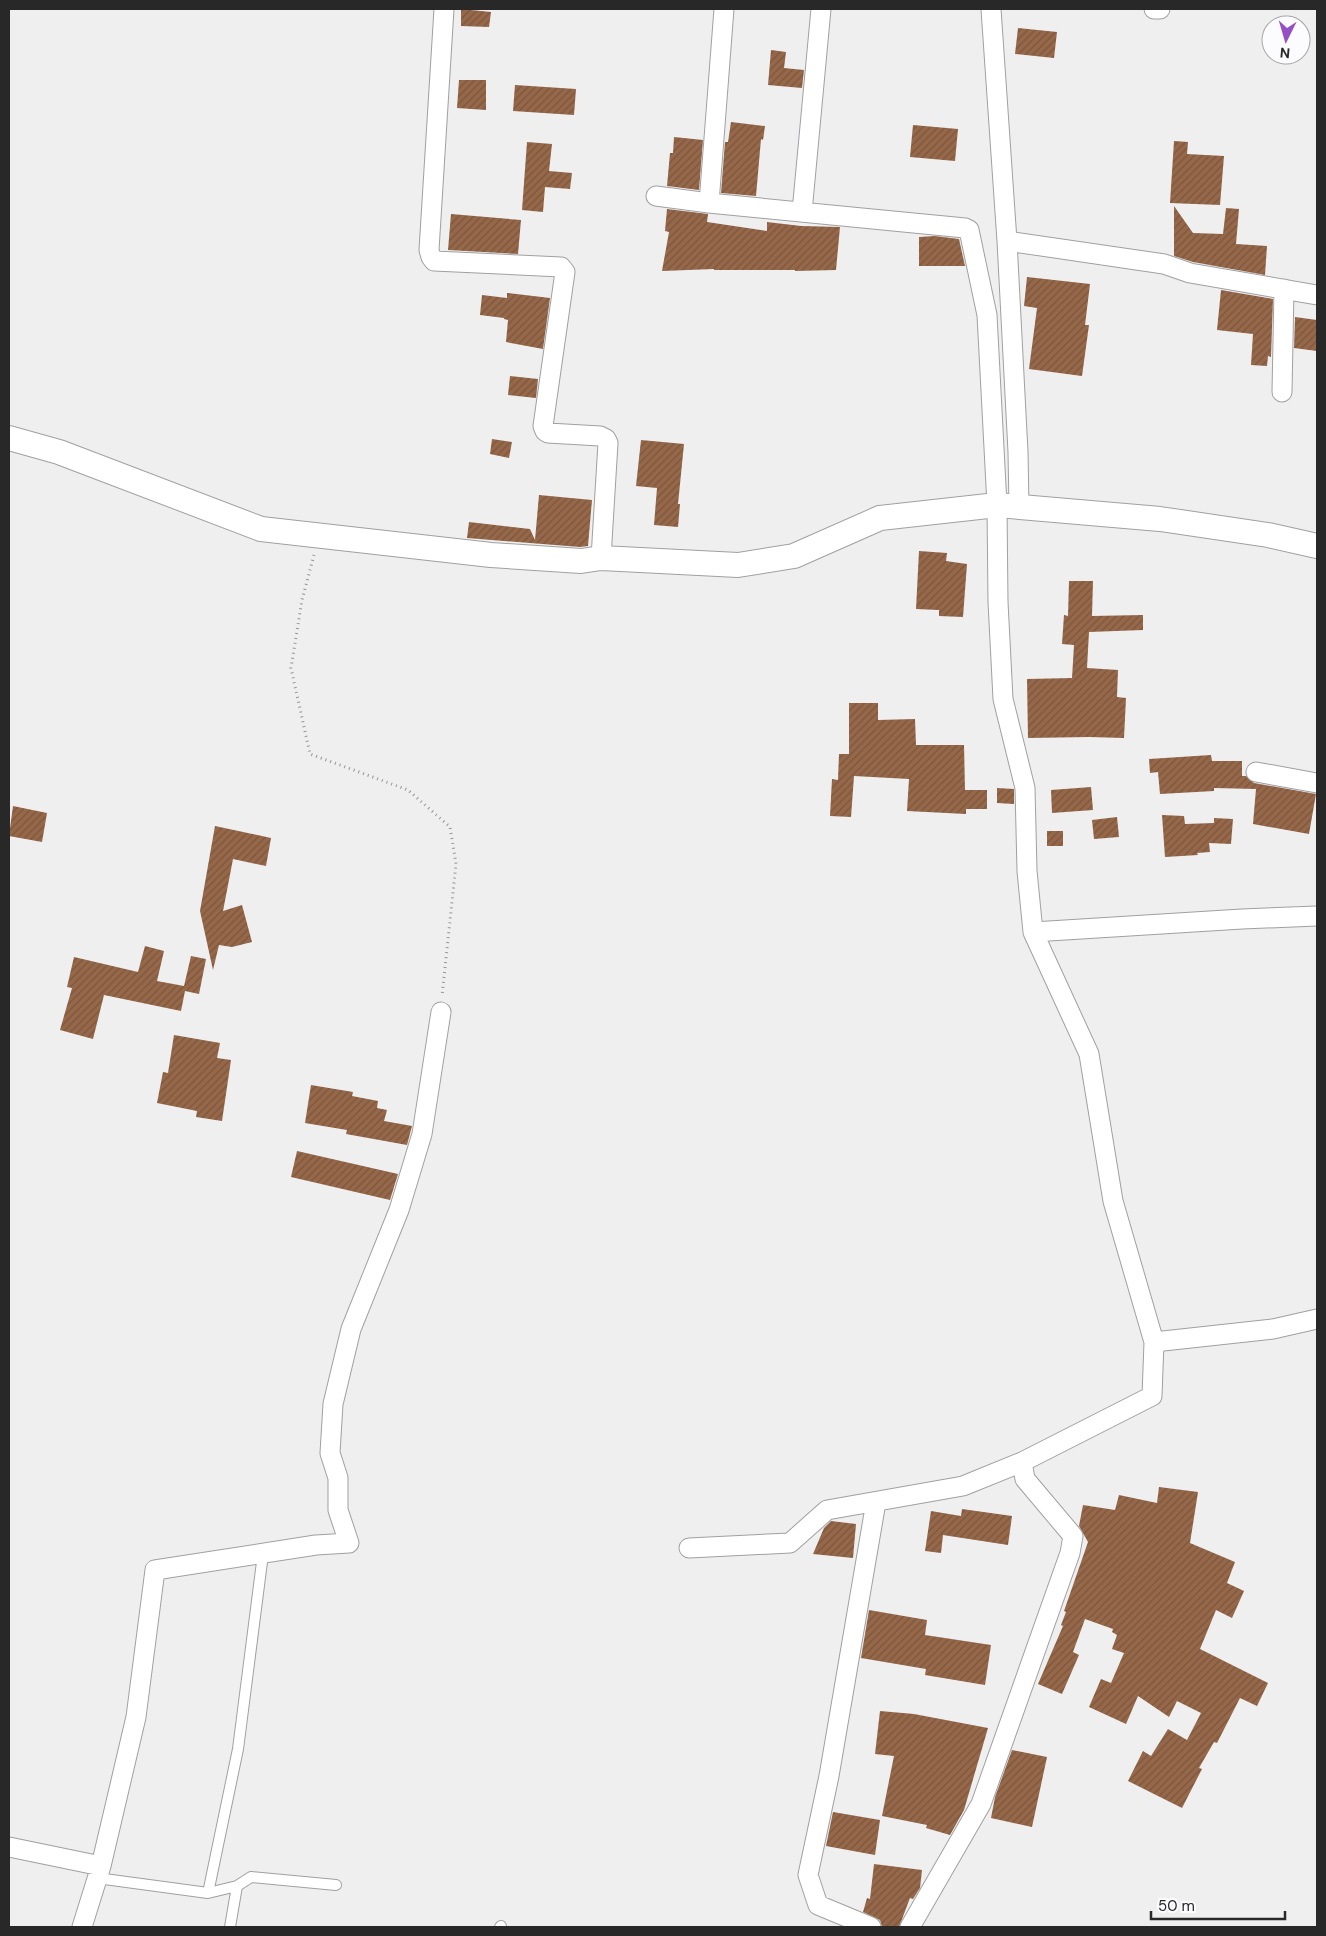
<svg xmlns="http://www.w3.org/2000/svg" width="1326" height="1936" viewBox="0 0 1326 1936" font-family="'DM Sans',sans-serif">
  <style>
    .building { fill: url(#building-hatch) }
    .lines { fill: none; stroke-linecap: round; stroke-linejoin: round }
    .service-casing { stroke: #a0a0a2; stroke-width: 12 }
    .minor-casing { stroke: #a0a0a2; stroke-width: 21 }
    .tertiary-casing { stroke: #a0a0a2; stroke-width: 26 }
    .path { stroke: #959596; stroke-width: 3; stroke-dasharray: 1 4; stroke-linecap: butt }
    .service { stroke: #fff; stroke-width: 10 }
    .minor { stroke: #fff; stroke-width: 19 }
    .tertiary { stroke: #fff; stroke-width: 24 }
  </style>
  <defs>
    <pattern id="building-hatch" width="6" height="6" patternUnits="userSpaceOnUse" patternTransform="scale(1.25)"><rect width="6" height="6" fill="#966849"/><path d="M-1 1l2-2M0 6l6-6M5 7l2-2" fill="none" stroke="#7a563d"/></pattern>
  </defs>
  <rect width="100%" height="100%" fill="#efeff0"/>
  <path class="building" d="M461,9L491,12L489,27L461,26Z
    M1018,28L1057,32L1054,58L1015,54Z
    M771,50L786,52L784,68L804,70L802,88L768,85Z
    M459,80H486V110L457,108Z
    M515,85L576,89L574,115L513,111Z
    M731,122L765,126L763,140L761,139L756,196L721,193L725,142H728Z
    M913,125L958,129L955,161L910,157Z
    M674,137L703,140L699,190L667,186L670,153H673Z
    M1174,141L1188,142L1187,154L1224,156L1220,205L1170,203Z
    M527,142L552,144L549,171L572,173L570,189L545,187L543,212L522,210Z
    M1174,206L1193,233L1223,234L1226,208L1239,209L1236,244L1267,246L1265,275L1193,262L1174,256Z
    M667,209L708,214L707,222L767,231V222L801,226L840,227L836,270L795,271V270H714V269L662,271L669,232L665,231Z
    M451,214L521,220L518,254L448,250Z
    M935,236L959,239L965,266H919V237Z
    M1027,277L1090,284L1085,325H1089L1082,376L1029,369L1037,308L1024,306Z
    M1221,290L1273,299L1271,357L1268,356L1267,366L1251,365L1253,334L1217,330Z
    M507,293L550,298L543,349L506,342L508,320L504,319V318L480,315L482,295L507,298Z
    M1295,317L1317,320V351L1294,348Z
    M510,376L538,379L536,398L508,395Z
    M492,439L512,442L509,458L490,454Z
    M641,440L684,444L678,504H680L678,527L654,525L657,488L636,486Z
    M539,495L592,500L588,546L580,547L467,538L469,522L530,529L535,540Z
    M919,551L947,553L946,561L967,564L963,617L939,616V610L916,609Z
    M1069,581H1093L1092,616L1143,615V630L1089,632L1087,668L1118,670L1117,697L1126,698L1124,738L1089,737L1028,738L1027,679L1072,678L1074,645L1062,644L1064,615L1068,616Z
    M849,703H878V720L915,719L916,745H964L965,790H987V809H966V814L907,811L909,779L854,776L851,817L830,816L832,779L838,780L839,754H849Z
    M1211,755L1212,761H1242V776H1246L1254,783L1316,794L1309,834L1253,824L1256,789L1214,788V791L1160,794L1158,772L1150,773L1149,759Z
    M1091,787L1093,810L1052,813L1051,790Z
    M997,788L1014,789V804L997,803Z
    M13,806L47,813L42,842L9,836Z
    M1162,815L1184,816L1185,824L1214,823V818L1233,819L1231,844L1209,843L1210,852L1197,853L1198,855L1165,857Z
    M1117,817L1119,837L1094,839L1092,820Z
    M215,826L271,838L266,866L233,859L223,911L242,905L252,942L232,947L219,945L213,970L200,911Z
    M1047,831H1063V846H1047Z
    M145,946L164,951L157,981L184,986L191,956L206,959L199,994L185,991L181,1011L104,995L93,1039L60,1030L72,988L67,987L74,957L138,972Z
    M174,1035L220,1043L217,1058L231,1060L222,1121L196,1117L197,1111L157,1103L163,1072L168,1073Z
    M311,1085L353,1092L352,1096L378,1101L377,1108L387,1110L384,1121L412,1126L407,1145L346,1134L347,1130L305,1123Z
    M297,1151L398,1174L390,1200L291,1177Z
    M1159,1487L1198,1492L1190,1543L1235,1562L1227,1583L1244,1591L1232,1618L1216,1610L1200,1649L1268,1683L1257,1706L1240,1698L1217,1743L1214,1742L1199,1768L1202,1769L1182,1808L1128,1781L1143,1751L1151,1756L1168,1729L1187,1740L1201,1713L1177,1701L1169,1717L1138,1696L1126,1724L1089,1707L1101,1679L1111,1683L1124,1653L1112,1649L1117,1635L1112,1632L1113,1629L1085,1619L1073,1652L1079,1655L1062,1694L1038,1684L1063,1626L1061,1625L1066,1612L1064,1611L1088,1542L1079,1526L1083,1505L1115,1510L1119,1495L1157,1503Z
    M962,1509L1012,1516L1008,1545L943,1535L941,1553L925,1551L931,1511L961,1516Z
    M831,1521L856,1524L853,1558L813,1554L824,1528Z
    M869,1610L927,1620L925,1635L991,1645L985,1685L925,1675L926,1669L861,1658Z
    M880,1711L914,1714L988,1728L964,1810L950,1835L926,1828L927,1825L882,1816L894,1756L875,1754Z
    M1012,1750L1047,1757L1032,1827L991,1818L995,1797Z
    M833,1812L880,1820L875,1855L826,1846Z
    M874,1864L922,1870L920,1888L913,1899L910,1898L899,1927H882L880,1920L863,1912L867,1898L870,1899Z"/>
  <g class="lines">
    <g class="service-casing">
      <path id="service" d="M97,1878L208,1893L237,1886L251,1877L336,1885
        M208,1893L238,1749L263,1554
        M230,1927L237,1886
        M500,1927L501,1926"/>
    </g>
    <g class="minor-casing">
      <path id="minor" d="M444,9L429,250L431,257L434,261L561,267L565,272L543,426L545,431L548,433L600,436L606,439L608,443L601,558
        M991,9L1007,241L1018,452L1019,507
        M1154,9H1160
        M656,196L709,203L965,228L969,230L987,315L997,505L998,602L1003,699L1025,788L1027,871L1033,932L1089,1054L1113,1201L1154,1342L1152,1396L1022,1462L963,1486L827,1510L790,1543L689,1548
        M709,203L724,9
        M802,212L821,9
        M1007,241L1164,264L1190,273L1317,295
        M1282,392L1284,289
        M1256,772L1317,783
        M1033,932L1242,919L1317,916
        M1154,1342L1273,1329L1317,1319
        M9,1847L101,1866
        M82,1927L101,1866L136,1717L155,1570L316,1545L349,1543L338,1510V1478L330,1453L333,1404L351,1329L399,1210L422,1134L441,1012
        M871,1927L818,1905L808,1875L829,1776L876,1502
        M910,1927L981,1804L1070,1553L1073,1536L1025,1479L1022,1462"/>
    </g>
    <g class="tertiary-casing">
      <path id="tertiary" d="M9,438L59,452L261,529L491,555L581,561L601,558L738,565L794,556L880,518L997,505L1160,519L1268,535L1317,546"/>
    </g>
    <path class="path" d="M314,555L302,600L291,668L310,754L408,790L450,827L456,864L442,996"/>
    <use href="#service" class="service"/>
    <use href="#minor" class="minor"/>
    <use href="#tertiary" class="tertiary"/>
  </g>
  <rect width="1326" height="1936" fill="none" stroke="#282829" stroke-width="20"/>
  <g transform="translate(1286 40) rotate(185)"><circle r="24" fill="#fcfcfe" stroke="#a7a7a9"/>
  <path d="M0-4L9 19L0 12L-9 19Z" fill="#9450c4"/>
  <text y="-8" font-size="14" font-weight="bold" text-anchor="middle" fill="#282829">N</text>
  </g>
  <path d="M1151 1911v8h134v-8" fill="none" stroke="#282829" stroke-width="2.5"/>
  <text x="1158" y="1911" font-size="15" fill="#282829" stroke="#fcfcfe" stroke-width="4" paint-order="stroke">50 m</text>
</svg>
